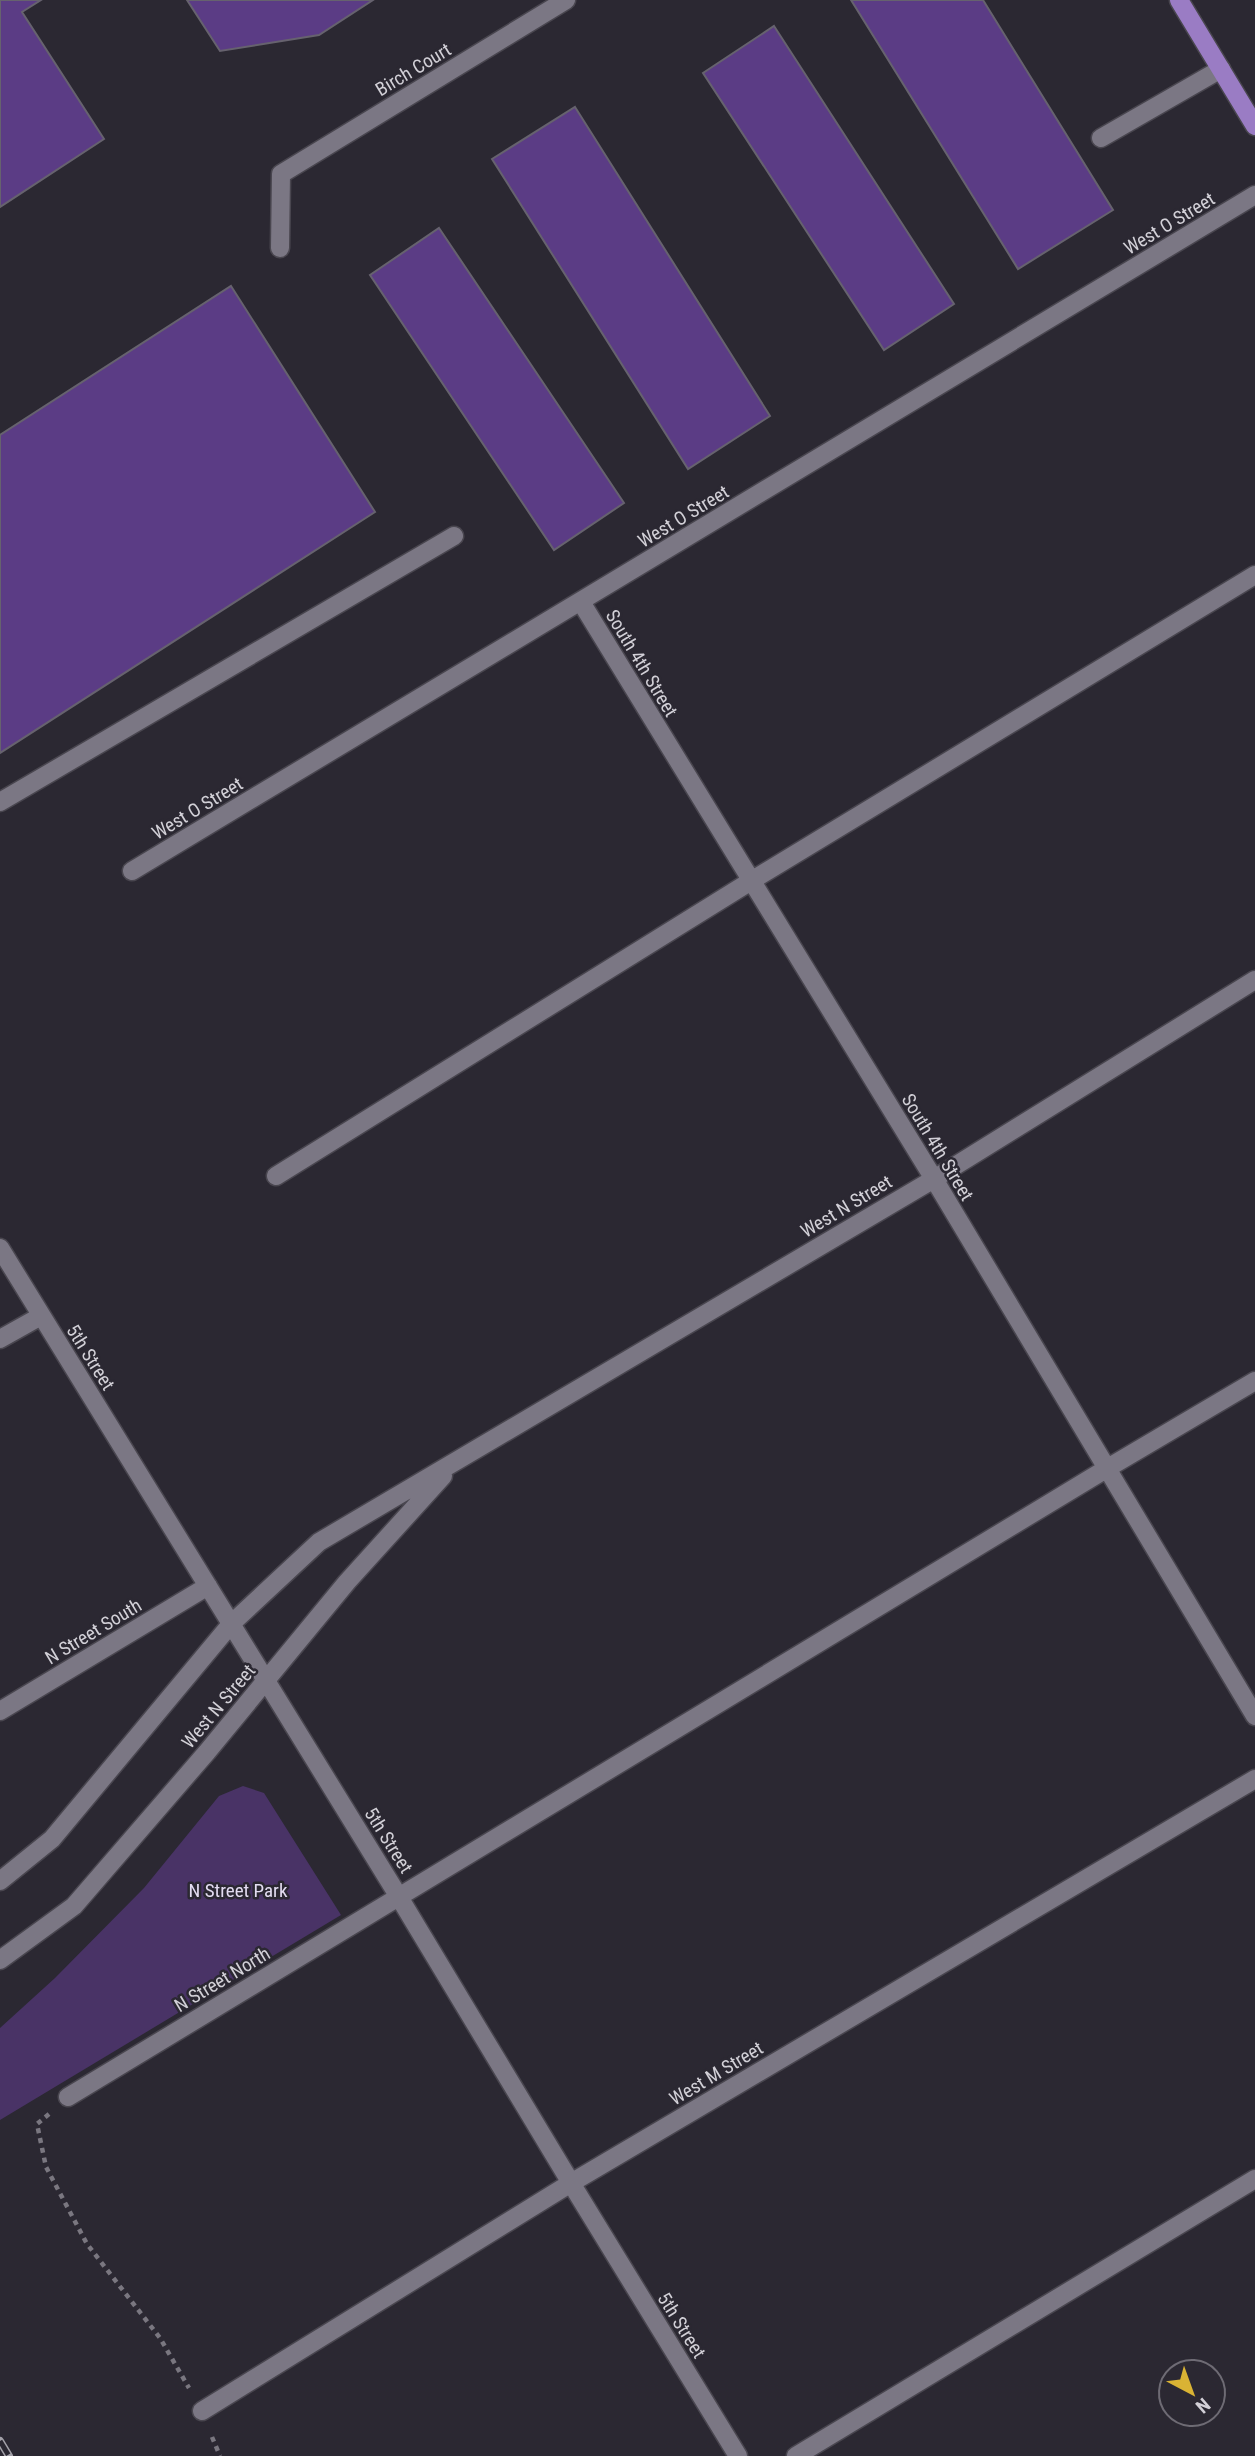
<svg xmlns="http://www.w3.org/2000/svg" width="1255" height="2456" viewBox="0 0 1255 2456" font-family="'Roboto Condensed',sans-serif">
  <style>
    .green { fill: #493366 }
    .building { fill: #5b3c85; stroke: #66626e; stroke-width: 2 }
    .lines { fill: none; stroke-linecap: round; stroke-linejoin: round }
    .minor-casing { stroke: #49464f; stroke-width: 21 }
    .major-casing { stroke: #49464f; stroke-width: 21 }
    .path { stroke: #7a7780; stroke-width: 4.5; stroke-dasharray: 5 5; stroke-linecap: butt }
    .minor { stroke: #7b7784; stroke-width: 18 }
    .major { stroke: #9a7cc4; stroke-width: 18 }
    .rail-casing { stroke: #a3a1a9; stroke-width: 8 }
    .rail { stroke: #2b2832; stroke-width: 5; stroke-dasharray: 16; stroke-linecap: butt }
    .labels { text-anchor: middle; stroke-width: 5; stroke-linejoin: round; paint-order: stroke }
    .street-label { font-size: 19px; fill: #d2d0d7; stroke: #2b2832 }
    .park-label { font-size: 19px; fill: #e3dcf1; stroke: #2b2832 }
  </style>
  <rect width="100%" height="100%" fill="#2b2832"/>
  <path class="green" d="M243,1786L264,1793L341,1915L0,2120V2028L55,1978L144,1888L219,1796Z"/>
  <path class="building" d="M0,0H41L22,12L104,139L0,207Z
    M187,0H373L319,35L220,51Z
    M851,0H983L1113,210L1018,269Z
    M774,26L954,304L884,350L703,73Z
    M575,107L770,416L688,469L492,159Z
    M439,228L624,503L554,550L370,275Z
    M231,286L375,512L0,753V435Z"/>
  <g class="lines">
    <g class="minor-casing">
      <path id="minor" d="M1101,138L1221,69
        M280,248L281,174L566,0
        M581,602L934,1179L1255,1716
        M0,802L454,536
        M132,871L1255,195
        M276,1176L751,881L1255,575
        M0,1248L399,1897L571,2183L738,2456
        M0,1339L41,1316
        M0,1711L208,1586
        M0,1881L52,1839L231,1624L319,1542L934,1179L1255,980
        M0,1960L74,1906L207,1752L347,1582L443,1476
        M68,2097L1106,1469L1255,1381
        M202,2411L571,2183L1255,1779
        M796,2456L1255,2179"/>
    </g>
    <g class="major-casing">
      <path id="major" d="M1179,0L1255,126"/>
    </g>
    <path class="path" d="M49,2114L37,2124L46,2167L87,2244L160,2338L189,2388
      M212,2437L220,2456"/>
    <use href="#minor" class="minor"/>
    <use href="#major" class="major"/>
    <g class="rail-casing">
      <path id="rail" d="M0,2441L9,2456"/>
    </g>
    <use href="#rail" class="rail"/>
  </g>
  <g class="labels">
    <g class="street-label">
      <text transform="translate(413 69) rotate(-31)" y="7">Birch Court</text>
      <text transform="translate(1169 223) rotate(-31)" y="7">West O Street</text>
      <text transform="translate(683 516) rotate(-31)" y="7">West O Street</text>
      <text transform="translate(642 663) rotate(59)" y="7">South 4th Street</text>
      <text transform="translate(197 808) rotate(-31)" y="7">West O Street</text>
      <text transform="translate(938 1147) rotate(59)" y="7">South 4th Street</text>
      <text transform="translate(846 1206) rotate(-31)" y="7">West N Street</text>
      <text transform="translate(91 1357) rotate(58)" y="7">5th Street</text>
      <text transform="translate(93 1631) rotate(-31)" y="7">N Street South</text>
      <text transform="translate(218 1706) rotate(-50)" y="7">West N Street</text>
      <text transform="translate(389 1840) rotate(58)" y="7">5th Street</text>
      <text transform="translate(222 1979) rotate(-31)" y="7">N Street North</text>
      <text transform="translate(716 2073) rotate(-31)" y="7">West M Street</text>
      <text transform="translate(682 2325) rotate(58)" y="7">5th Street</text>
    </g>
    <g class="park-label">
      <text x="238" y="1897">N Street Park</text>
    </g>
  </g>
  <g transform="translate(1192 2393) rotate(139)"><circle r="33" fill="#2b2832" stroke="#6e6b74" stroke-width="2"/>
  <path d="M0-5L12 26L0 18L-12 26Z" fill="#d9b334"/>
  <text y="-10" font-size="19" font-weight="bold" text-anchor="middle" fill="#d2d0d7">N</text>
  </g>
</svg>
